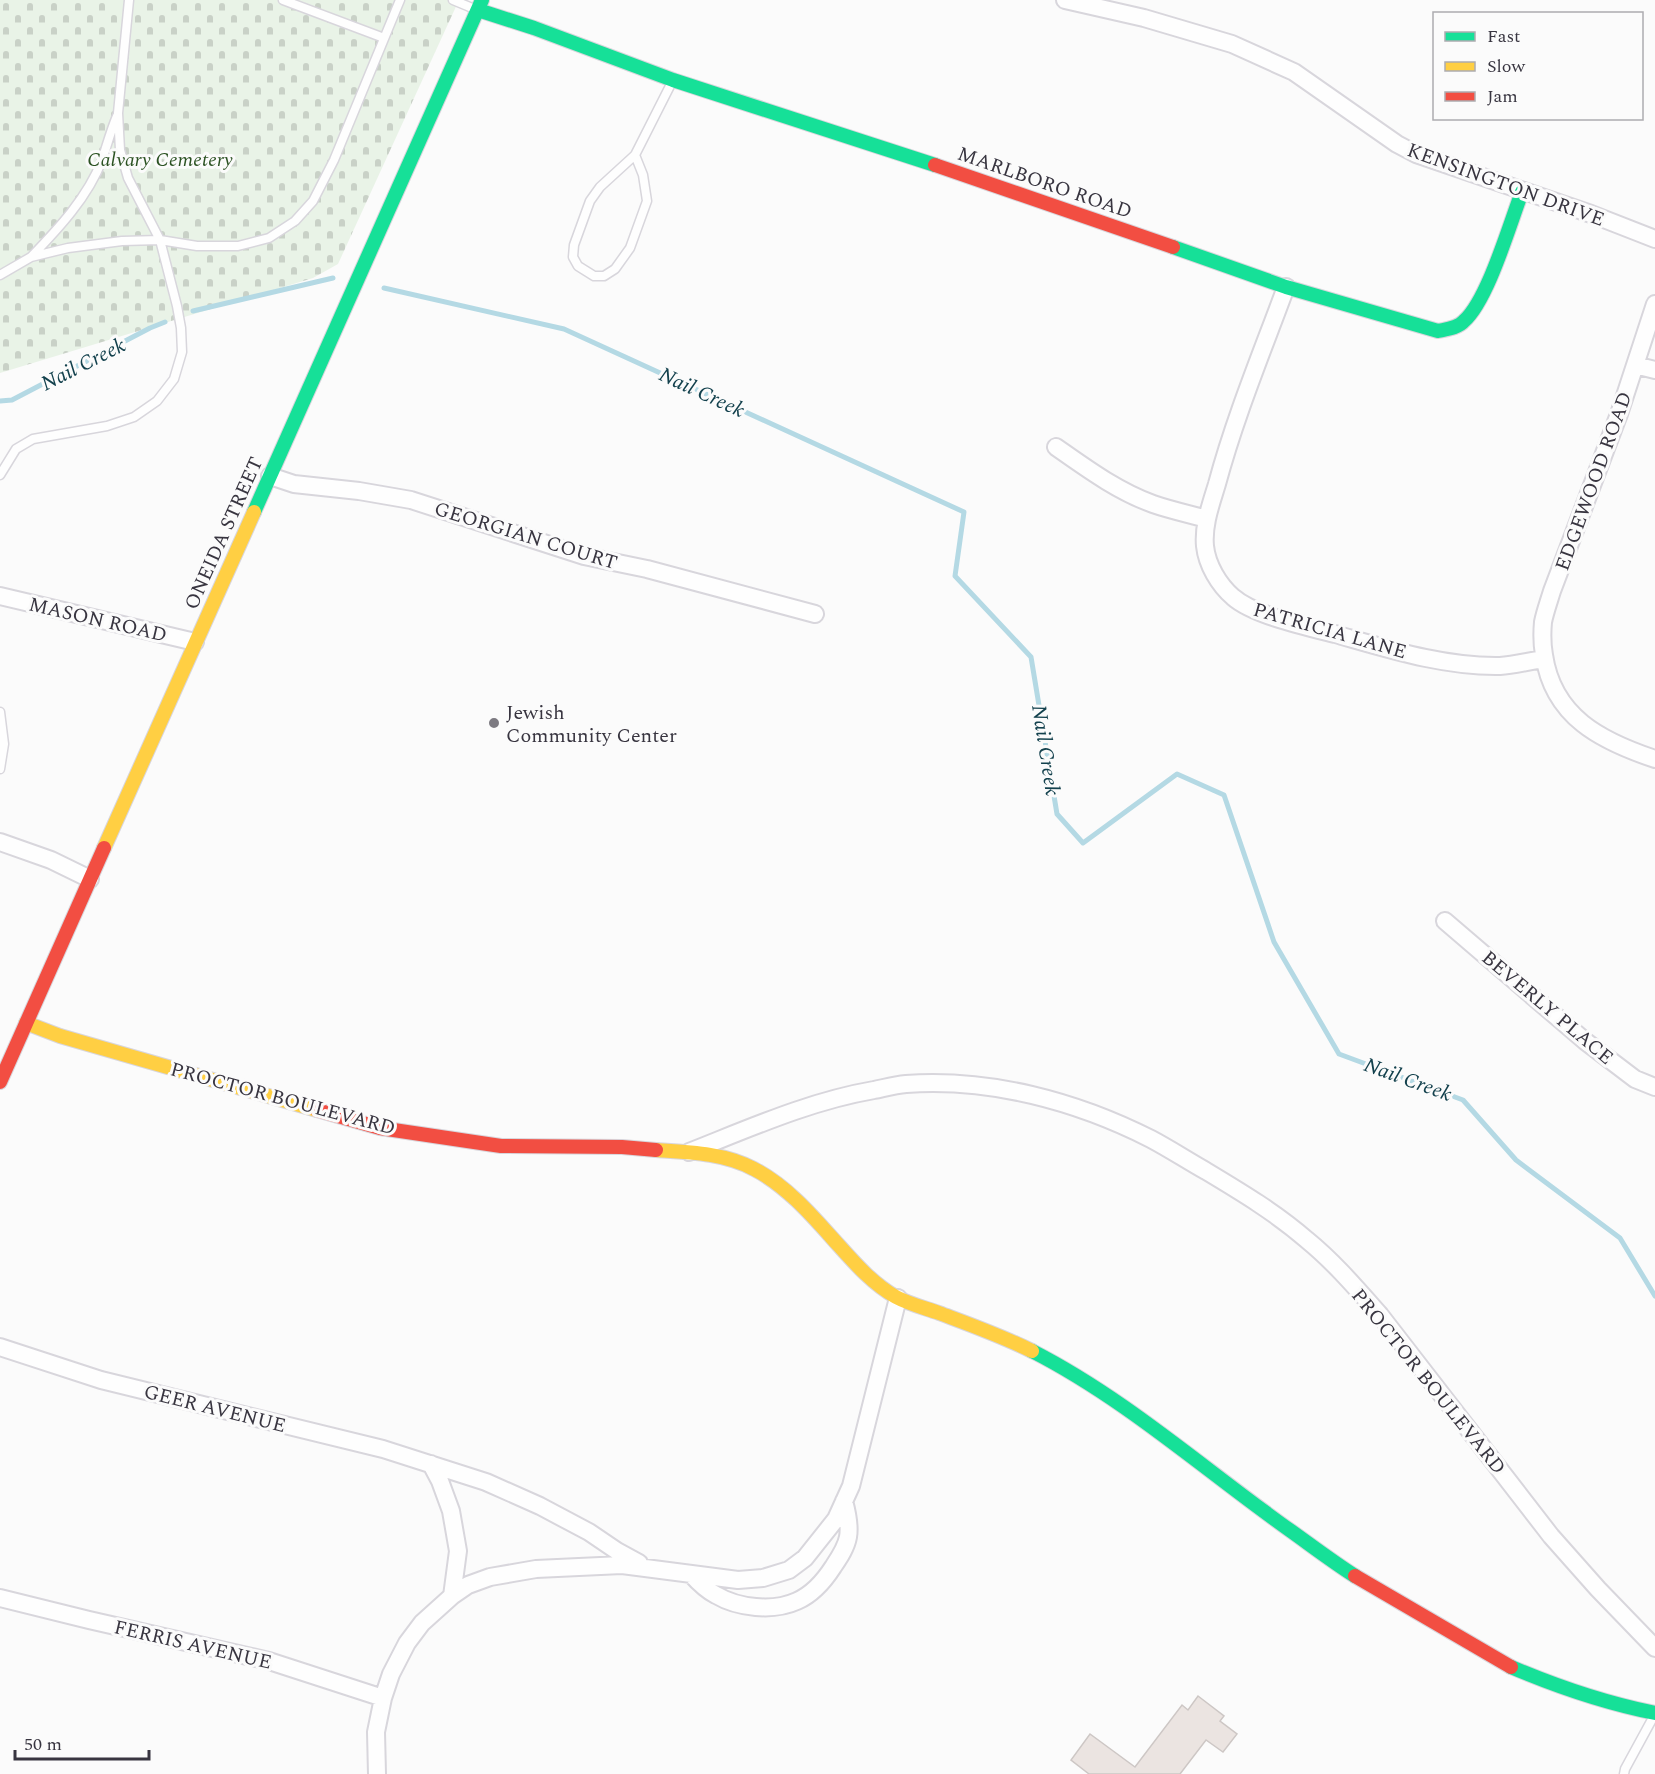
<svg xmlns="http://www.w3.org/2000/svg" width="1655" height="1774" viewBox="0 0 1655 1774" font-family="Spectral,serif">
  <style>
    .cemetery { fill: url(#cemetery-stones) }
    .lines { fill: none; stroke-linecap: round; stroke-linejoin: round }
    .stream { stroke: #b4d9e4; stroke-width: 5 }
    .building { fill: #ebe4e1; stroke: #cdc7c5; stroke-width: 1.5 }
    .lane-casing { stroke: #d8d6dc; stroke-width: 11 }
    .street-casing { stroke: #d8d6dc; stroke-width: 20 }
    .fast-casing { stroke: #d8d6dc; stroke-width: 16 }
    .slow-casing { stroke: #d8d6dc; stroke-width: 16 }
    .jam-casing { stroke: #d8d6dc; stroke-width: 16 }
    .lane { stroke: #fefefe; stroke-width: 8 }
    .street { stroke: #fefefe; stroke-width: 16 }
    .fast { stroke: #16e098; stroke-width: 14 }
    .slow { stroke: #ffcf43; stroke-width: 14 }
    .jam { stroke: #f24e42; stroke-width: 14 }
    .poi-dot { fill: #7c7a81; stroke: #fbfbfb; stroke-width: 2 }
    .labels { text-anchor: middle; stroke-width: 6; stroke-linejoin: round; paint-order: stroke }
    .park-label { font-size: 20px; font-style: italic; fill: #2b5222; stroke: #fbfbfb }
    .street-label { font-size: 20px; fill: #383540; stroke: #fbfbfb }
    .poi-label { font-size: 20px; fill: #383540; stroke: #fbfbfb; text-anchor: start }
    .water-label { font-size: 21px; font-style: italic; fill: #13414d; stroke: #fbfbfb }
  </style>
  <defs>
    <pattern id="cemetery-stones" width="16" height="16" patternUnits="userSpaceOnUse" patternTransform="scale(1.5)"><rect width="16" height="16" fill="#e9f3e7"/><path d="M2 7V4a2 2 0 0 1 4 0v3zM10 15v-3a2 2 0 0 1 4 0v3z" fill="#c9d1c7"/></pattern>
  </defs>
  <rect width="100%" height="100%" fill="#fbfbfb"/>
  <path class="cemetery" d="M0,0H459L338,264L313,278L0,373Z"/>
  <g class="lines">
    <path class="stream" d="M384,288L564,329L964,512L955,576L1031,657L1057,814L1083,843L1177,774L1224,795L1274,942L1339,1054L1463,1100L1516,1160L1620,1238L1655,1296
      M193,311L333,278
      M0,401L12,400L150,328L165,322"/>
  </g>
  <path class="building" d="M1198,1696L1224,1716L1220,1721L1237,1734L1223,1752L1206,1740L1180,1774H1089L1071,1760L1090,1734L1135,1767L1182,1705L1188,1710Z"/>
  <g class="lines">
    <g class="lane-casing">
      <path id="lane" d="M283,0L384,38
        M453,0L477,10
        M635,155L643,175L647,201L630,248L615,269L604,276H594L578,266L573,257L574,245L590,201L600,187L635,155L673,80
        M31,257C58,229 88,197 102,160C107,145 111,130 117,116
        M0,275L31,257L68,248L122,241L160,240L197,246H238L269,238L295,221L313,201L334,160L400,0
        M0,475L16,449L33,439L107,426L134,417L157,401L174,379L182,352L181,328L177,306L160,240L128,178L120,150L118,113L129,0
        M0,712L4,744L0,769
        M1624,1774L1625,1769L1655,1714"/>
    </g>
    <g class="street-casing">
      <path id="street" d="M1065,0L1144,18L1232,44L1294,72L1397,144L1416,154L1591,214L1655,239
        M1286,287C1262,352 1235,417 1217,484C1211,504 1203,525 1205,546C1207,565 1219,585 1233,597C1253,615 1307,627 1335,634C1388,649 1444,667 1500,666C1514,665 1530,661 1544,659
        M1655,304L1619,414L1552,591C1549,601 1545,612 1543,622C1542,633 1542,644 1544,655C1553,717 1601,741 1655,759
        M1635,365L1655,370
        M1056,447C1086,468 1117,491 1153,504C1170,510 1189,514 1207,519
        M270,476L294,484L359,491L411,500L584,556L647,569L815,614
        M0,596L195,642
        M0,842L51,860L90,879
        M1445,921L1585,1041L1635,1079L1655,1087
        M689,1152C750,1128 810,1101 874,1090C884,1088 895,1085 906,1084C990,1078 1076,1101 1151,1139C1170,1149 1188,1161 1206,1171C1241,1192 1276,1213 1307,1240C1334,1262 1357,1289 1380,1315L1551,1536L1598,1589L1655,1648
        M0,1347L101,1380L383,1449L486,1482L540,1506L589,1532L617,1551L639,1563
        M431,1464L440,1481L451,1511L458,1551L452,1596
        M691,1574C699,1583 706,1590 716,1595C738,1608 773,1612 797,1601C813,1594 824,1581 833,1567C839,1558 846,1548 848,1537C850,1526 847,1512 844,1501
        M0,1598L89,1620L269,1661L383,1698
        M377,1774L376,1732L383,1698L391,1674L407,1643L422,1623L452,1596L468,1585L490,1577L536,1569L622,1565L738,1580L763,1578L789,1570L805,1558L836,1519L851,1486L898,1298"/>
    </g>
    <g class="fast-casing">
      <path id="fast" d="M478,10L534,28L673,80L935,165
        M1173,247L1286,287L1438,331C1447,329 1458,328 1464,321C1488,300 1510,223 1522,192
        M254,512L482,0
        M1032,1351C1126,1399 1206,1471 1291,1531C1312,1546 1333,1562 1355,1576
        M1511,1667C1558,1687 1605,1703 1655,1713"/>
    </g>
    <g class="slow-casing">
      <path id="slow" d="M104,848L254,512
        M26,1023L60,1036L317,1110
        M656,1150C689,1152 725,1153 754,1169C785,1185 810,1213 833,1239C852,1260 871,1283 896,1297C909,1304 925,1308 939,1313C971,1325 1002,1336 1032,1351"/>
    </g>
    <g class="jam-casing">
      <path id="jam" d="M935,165L1173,247
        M0,1082L104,848
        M317,1110L380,1128L501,1146L622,1147L656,1150
        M1355,1576L1511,1667"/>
    </g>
    <use href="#lane" class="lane"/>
    <use href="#street" class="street"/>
    <use href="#fast" class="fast"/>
    <use href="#slow" class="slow"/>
    <use href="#jam" class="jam"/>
  </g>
  <circle class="poi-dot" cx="494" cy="723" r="6"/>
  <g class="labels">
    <g class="park-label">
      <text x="160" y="166">Calvary Cemetery</text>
    </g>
    <g class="street-label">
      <text transform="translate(1045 182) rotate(19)" y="7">MARLBORO ROAD</text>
      <text transform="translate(1506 184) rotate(20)" y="7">KENSINGTON DRIVE</text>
      <text transform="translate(1593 481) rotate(-70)" y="7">EDGEWOOD ROAD</text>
      <text transform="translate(223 533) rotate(-66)" y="7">ONEIDA STREET</text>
      <text transform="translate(526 535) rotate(17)" y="7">GEORGIAN COURT</text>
      <text transform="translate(98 619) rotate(13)" y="7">MASON ROAD</text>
      <text transform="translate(1330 630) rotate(16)" y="7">PATRICIA LANE</text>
      <text transform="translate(1548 1007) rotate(40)" y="7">BEVERLY PLACE</text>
      <text transform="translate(283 1098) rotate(15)" y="7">PROCTOR BOULEVARD</text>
      <text transform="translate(1429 1381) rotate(51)" y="7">PROCTOR BOULEVARD</text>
      <text transform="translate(215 1408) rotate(14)" y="7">GEER AVENUE</text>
      <text transform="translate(193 1644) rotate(13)" y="7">FERRIS AVENUE</text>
    </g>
    <g class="poi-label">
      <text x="506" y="719">Jewish<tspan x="506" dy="23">Community Center</tspan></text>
    </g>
    <g class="water-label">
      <text transform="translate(83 364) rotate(-27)" y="7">Nail Creek</text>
      <text transform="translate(702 392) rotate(25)" y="7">Nail Creek</text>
      <text transform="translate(1046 750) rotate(81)" y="7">Nail Creek</text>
      <text transform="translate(1408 1079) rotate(20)" y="7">Nail Creek</text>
    </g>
  </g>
  <rect x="1433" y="12" width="210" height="108" fill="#fbfbfb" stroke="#adacb0" stroke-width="1.5"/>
  <rect x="1445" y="32" width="30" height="9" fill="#16e098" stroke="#adacb0" stroke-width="1.5"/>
  <text x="1487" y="42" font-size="18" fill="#383540">Fast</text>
  <rect x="1445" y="62" width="30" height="9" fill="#ffcf43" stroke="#adacb0" stroke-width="1.5"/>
  <text x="1487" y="72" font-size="18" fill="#383540">Slow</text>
  <rect x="1445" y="92" width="30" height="9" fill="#f24e42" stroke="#adacb0" stroke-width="1.5"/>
  <text x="1487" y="102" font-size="18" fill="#383540">Jam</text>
  <path d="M15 1750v9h134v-9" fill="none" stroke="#383540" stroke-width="3"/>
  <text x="24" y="1750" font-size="18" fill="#383540" stroke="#fbfbfb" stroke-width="4.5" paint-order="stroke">50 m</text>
</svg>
